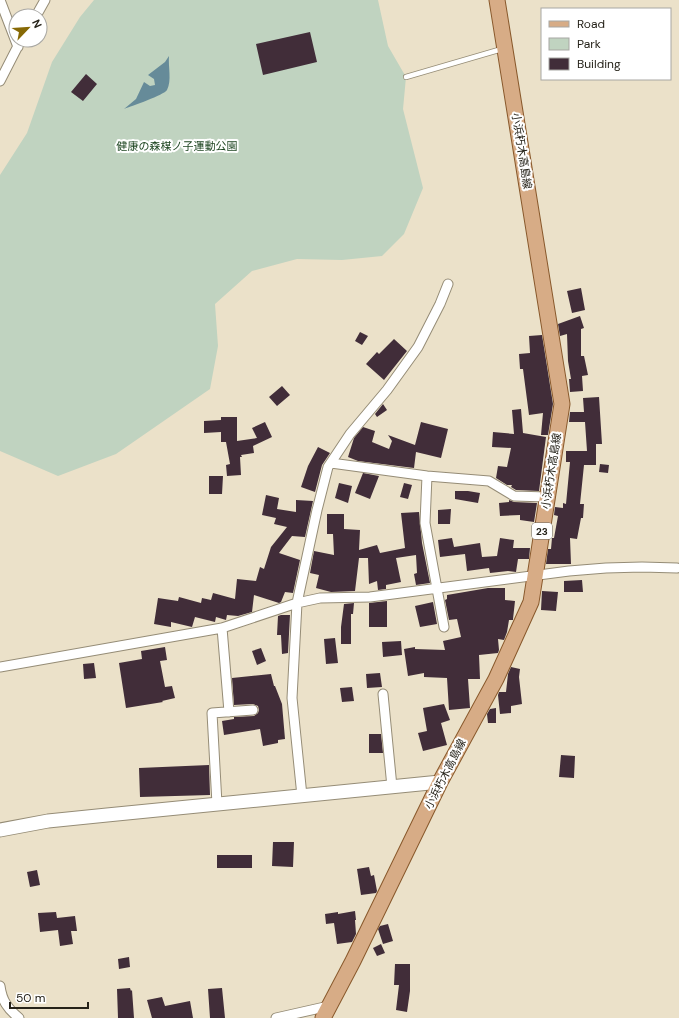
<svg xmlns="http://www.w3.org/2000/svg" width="679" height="1018" viewBox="0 0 679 1018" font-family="'DM Sans','Noto Sans JP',sans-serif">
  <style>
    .green { fill: #c0d3c0 }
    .water { fill: #668b99 }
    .building { fill: #412d39 }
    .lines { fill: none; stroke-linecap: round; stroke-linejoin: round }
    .lane-casing { stroke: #958c76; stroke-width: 6 }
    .street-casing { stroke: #958c76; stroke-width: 11 }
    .secondary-casing { stroke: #958c76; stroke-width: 15 }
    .primary-casing { stroke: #88582b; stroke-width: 17 }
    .lane { stroke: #fff; stroke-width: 4.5 }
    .street { stroke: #fff; stroke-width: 9 }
    .secondary { stroke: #fff; stroke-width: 13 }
    .primary { stroke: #d7ac86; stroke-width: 15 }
    .labels { text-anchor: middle; stroke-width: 4; stroke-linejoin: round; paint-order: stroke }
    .shield { fill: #fff; stroke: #66645e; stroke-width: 1 }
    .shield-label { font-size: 10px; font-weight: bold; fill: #252219 }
    .park-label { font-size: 11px; fill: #1f4622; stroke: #fff }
    .street-label { font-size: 11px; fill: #252219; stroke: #fff }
  </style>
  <rect width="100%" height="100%" fill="#ebe1c9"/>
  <path class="green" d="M94,0H378L388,46L406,77L403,109L423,188L404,234L382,256L342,260L297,259L252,271L215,304L218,346L210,389L116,454L58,476L0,451V175L27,133L52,62L80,17Z"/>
  <path class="water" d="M169,56C168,66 172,81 167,90C164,95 132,106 124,109L136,99L144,82L150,86L155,85L154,79L148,75L165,62Z"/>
  <path class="building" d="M310,32L317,62L263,75L256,44Z
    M86,74L97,84L83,101L71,92Z
    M581,288L585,310L572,313L567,291Z
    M580,316L584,328L581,329V356H584L588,375L582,376L583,391L570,392L569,379H571L568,361L567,334L560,336L558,324Z
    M360,332L368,336L362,345L355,341Z
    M542,335L553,404L548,435H541L543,413L529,415L523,369H520L519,354L530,353L529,336Z
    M394,339L407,351L384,380L366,364L377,352L379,354Z
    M282,386L290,395L277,406L269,397Z
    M599,397L602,444H596V465H584L580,504H584L583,518H581L577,539L570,538L571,564H546L548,549H551L552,538H554L558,516L554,515L555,507L563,508V503L566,504L570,462H566V451H587L585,422H569L570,412H584L583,398Z
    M383,404L387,410L377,417L375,414Z
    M521,409L523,433L546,437L539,491L516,490L511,487L512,485H507L496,478L498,466L507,467L511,448L492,447L493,432L514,434L512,410Z
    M221,417H237V441L257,438L252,428L265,422L272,437L253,446L254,453L241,455L242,457H240L241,475L227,476L226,465L230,464L226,442H221V432L204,433V421L221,420Z
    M421,422L448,429L441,458L416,452L414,468L358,461L348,457L354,438L363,427L375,431L372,442L389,449L392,441L388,435L415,445Z
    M318,447L330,453L322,465L315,492L301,487L308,466Z
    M600,464L609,465L608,473L599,472Z
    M363,473L379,476L370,499L355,493Z
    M209,476H223L222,494H209Z
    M339,483L352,486L348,503L335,498Z
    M404,483L412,485L408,499L400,497Z
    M455,491H468L480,493L478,503L455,499Z
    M266,495L279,498L277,509L296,512V500L313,501L305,537L292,536L279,553L300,560L293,593L285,592L281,602L279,603L254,595L252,612L238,616L227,615L226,620L216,617L215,622L195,617L192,627L171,622V627L154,624L158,598L178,601L179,597L201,603L202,598L211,600L213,593L235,599L237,579L256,581L260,567L264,569L271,547L287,527L274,524L276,518L262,515Z
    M509,500L514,502L537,503L534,522L520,520V515L500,516L499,503L509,502Z
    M451,509L450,524H438V510Z
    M419,512L422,543L430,583L416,585L414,574L417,573L416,555L396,558L401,582L386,585V589L378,590L377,581L369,584L368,558H359L355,591L331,592L316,588L319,575L310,573L314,551L334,555L333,534H327V514H344V529L360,530L359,550L377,545L380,553L405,548L401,513Z
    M452,538L454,547L480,543L482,557L497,556L500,538L514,540L513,548H530L529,559H518L516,572L508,571L490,573L489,568L467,571L465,554L440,557L438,540Z
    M582,580L583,592H564V581Z
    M488,588H505V600L515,601L513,619V620H509L507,632L504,640L498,639L499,650L498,653L479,655L480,679H468L470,708L449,710L447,678L424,677V673L408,676L404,649L415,647V649L445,650L443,641L461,637L457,619L449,620L445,600L447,599V595Z
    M542,591L558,592L556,611L541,610Z
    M387,601V627H369V603Z
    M433,602L437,624L420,627L415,606Z
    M354,603L353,614H351V644H341V627L344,604Z
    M281,615H290L288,653L282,654L281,635H277L278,616Z
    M335,638L338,663L326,664L324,639Z
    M401,641L402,655L383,657L382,642Z
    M165,647L167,660L160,661L165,687L172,686L175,698L162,701L163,702L126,708L119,663L142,659L141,651Z
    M261,648L266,661L257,665L252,651Z
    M94,663L96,678L84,679L83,664Z
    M511,667L520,669L519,677L522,704L511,706V713L500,714L498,695L499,692H506L508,674Z
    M380,673L382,687L367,688L366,674Z
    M271,674L274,686H275L282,704L285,739L278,740V743L263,746L260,729L224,735L222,721L234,719V717L254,716L258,713L259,710L258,706L253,704L234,705L232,678Z
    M352,687L354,701L342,702L340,688Z
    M444,704L450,720L441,723L447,745L423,751L418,733L427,731L423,708Z
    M496,708V723H488L487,714L490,709Z
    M369,734H381L383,753H369Z
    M561,755L575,756L574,778L559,777Z
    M209,765L210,795L140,797L139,768Z
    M273,842H294L293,867L272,866Z
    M217,855H252V868H217Z
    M369,867L371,876L374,875L377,891L376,893L361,895L357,869Z
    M37,870L40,885L30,887L27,872Z
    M355,911L356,920H355L356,934L352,942L337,944L334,923L326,924L325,914L338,912V914Z
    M56,912L57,918L75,916L77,931H71L73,944L60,946L58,930L40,932L38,913Z
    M388,924L393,941L383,944L378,929L380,926Z
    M381,944L385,953L377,956L373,948Z
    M129,957L130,967L119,969L118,959Z
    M395,964H410V991L407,1012L396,1010L399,985H394Z
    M130,988L131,991L132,990L134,1018H118L117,989Z
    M222,988L225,1018H210L208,989Z
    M162,997L165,1006L190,1001L193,1018H152L147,1000Z"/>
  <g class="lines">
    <g class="lane-casing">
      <path id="lane" d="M406,77L502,49"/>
    </g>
    <g class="street-casing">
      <path id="street" d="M0,0L18,47
        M36,16L45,0
        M0,81L20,42
        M331,463L427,476L489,481L514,496L547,497
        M427,476L425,523L444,627
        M222,628L229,712
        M0,667L222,628L297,603L320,598L370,597L569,571L606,568L642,567L677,568
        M383,694L392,787
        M302,796L292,698L297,603L317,510L328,467L350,434L387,390L418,347L440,304L448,284
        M217,804L212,713L253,710
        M0,986C2,1001 8,1009 19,1018
        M276,1018L329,1006"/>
    </g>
    <g class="secondary-casing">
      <path id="secondary" d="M0,830L48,821L107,815L440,782"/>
    </g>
    <g class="primary-casing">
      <path id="primary" d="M323,1018L353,961L440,782L496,679L531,602L562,404L497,0"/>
    </g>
    <use href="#lane" class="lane"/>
    <use href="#street" class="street"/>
    <use href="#secondary" class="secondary"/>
    <use href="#primary" class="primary"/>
  </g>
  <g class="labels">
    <rect class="shield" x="532" y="523" width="20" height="16" rx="3"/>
    <g class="shield-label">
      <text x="542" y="535">23</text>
    </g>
    <g class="park-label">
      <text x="177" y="150">健康の森楳ノ子運動公園</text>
    </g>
    <g class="street-label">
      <text transform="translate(522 151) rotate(81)" y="4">小浜朽木高島線</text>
      <text transform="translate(551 471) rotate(-81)" y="4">小浜朽木高島線</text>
      <text transform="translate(445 774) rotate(-63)" y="4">小浜朽木高島線</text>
    </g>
  </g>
  <rect x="541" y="8" width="130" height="72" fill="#ffffff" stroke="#a8a7a3"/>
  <rect x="549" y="21" width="20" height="6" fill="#d7ac86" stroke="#a8a7a3"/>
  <text x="577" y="28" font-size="12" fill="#252219">Road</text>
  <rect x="549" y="38" width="20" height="12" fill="#c0d3c0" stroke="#a8a7a3"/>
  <text x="577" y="48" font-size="12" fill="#252219">Park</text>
  <rect x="549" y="58" width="20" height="12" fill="#412d39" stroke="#a8a7a3"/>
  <text x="577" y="68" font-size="12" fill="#252219">Building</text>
  <g transform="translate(28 28) rotate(65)"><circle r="19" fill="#ffffff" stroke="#a8a7a3"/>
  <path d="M0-3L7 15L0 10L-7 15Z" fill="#876905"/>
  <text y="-6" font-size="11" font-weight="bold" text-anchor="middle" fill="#252219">N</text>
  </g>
  <path d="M10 1002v6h78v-6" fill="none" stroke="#252219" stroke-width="2"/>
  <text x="16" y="1002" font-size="12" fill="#252219" stroke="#ffffff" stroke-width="3" paint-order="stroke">50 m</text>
</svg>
